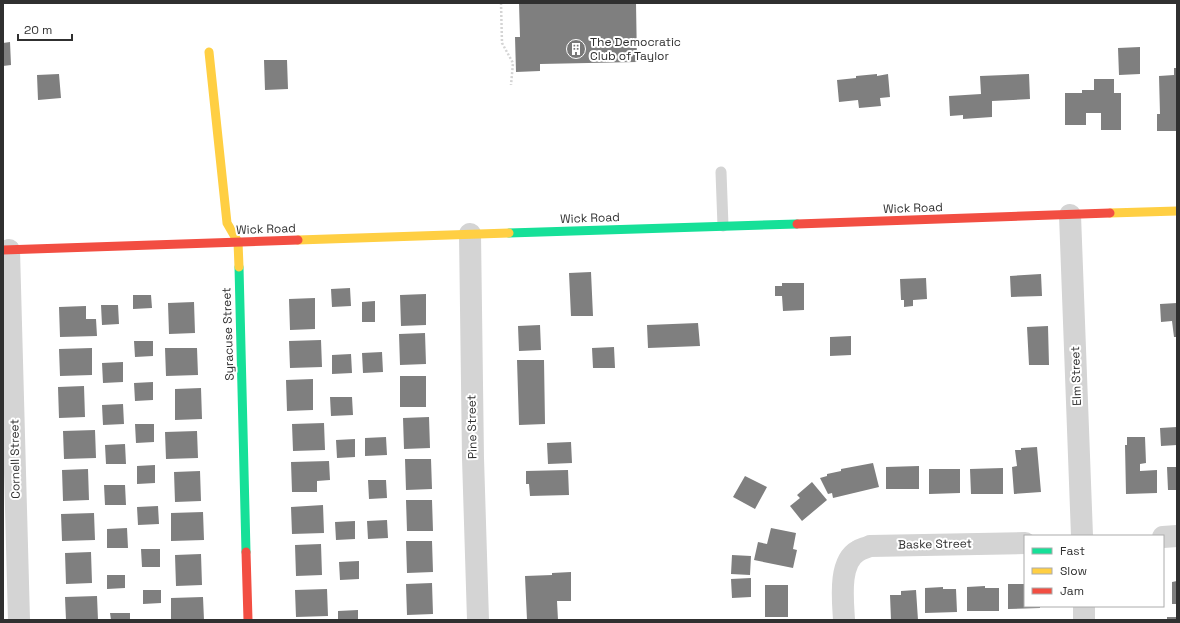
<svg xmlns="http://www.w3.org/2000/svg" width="1180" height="623" viewBox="0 0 1180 623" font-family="'Space Grotesk',sans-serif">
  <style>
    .building { fill: #7f7f7f }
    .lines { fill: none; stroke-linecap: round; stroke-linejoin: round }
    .path { stroke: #d4d4d4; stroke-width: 2.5; stroke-dasharray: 2 2; stroke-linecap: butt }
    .lane { stroke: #d4d4d4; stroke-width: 11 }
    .street { stroke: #d4d4d4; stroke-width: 22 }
    .fast { stroke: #16e098; stroke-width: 9 }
    .slow { stroke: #ffcf43; stroke-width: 9 }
    .jam { stroke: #f24e42; stroke-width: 9 }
    .labels { text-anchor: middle; stroke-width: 4; stroke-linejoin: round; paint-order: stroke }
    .poi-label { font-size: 12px; fill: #303030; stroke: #fff; text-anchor: start }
    .street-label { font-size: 12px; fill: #303030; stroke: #fff }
  </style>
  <rect width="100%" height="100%" fill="#fff"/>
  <path class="building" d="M519,3H636L637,62L540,64V71L516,72L515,37H520Z
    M10,42L11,65L3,66V43Z
    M1140,47V74L1119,75L1118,48Z
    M264,60H287L288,89L265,90Z
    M1174,68H1177V131H1157V114H1160L1159,76L1174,75Z
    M59,74L61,98L38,100L37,75Z
    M877,74V76L888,74L890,97L880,98L881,106L859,108L858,100L839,102L837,80L856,78V76Z
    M1029,74L1030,99L992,101V117L963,119V115L950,116L949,96L981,94L980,76Z
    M1094,79H1114V93H1121V130H1101V113H1086V125H1065V93H1082V90H1094Z
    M591,272L593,316H571L569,273Z
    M1041,274L1042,296L1011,297L1010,276Z
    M926,278L927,299L913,300V306L904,307V300H901L900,279Z
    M782,283H804V310L783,311L782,296H775V286H782Z
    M350,288L351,306L332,307L331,289Z
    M426,294V325L401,326L400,295Z
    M133,295H151L152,308L133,309Z
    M315,298V329L290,330L289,299Z
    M375,301V322H362V302Z
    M194,302L195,333L169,334L168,303Z
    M1177,303V337H1174L1172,321L1161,322L1160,304Z
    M101,305H118L119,324L102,325Z
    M86,306V319H96L97,336L60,337L59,307Z
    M698,323L700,346L648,348L647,325Z
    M540,325L541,350L519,351L518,326Z
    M1048,326L1049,365H1029L1027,327Z
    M425,333L426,364L400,365L399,334Z
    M851,336V355L830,356V337Z
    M321,340L322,367L290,368L289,341Z
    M134,341H153V356L135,357Z
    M614,347L615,368H593L592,348Z
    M92,348V375L60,376L59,349Z
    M165,348H197L198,375L166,376Z
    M382,352L383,372L363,373L362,353Z
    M351,354L352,373L332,374V355Z
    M517,360H544L545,424L519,425Z
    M123,362V382L103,383L102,363Z
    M400,376H426V407H400Z
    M313,379V410L287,411L286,380Z
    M153,382V400L135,401L134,383Z
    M84,386L85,417L59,418L58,387Z
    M201,388L202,419L175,420V389Z
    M330,397H352L353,415L331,416Z
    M123,404L124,424L103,425L102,405Z
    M429,417L430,448L404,449L403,418Z
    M324,423L325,450L293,451L292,424Z
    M135,424H154V442L136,443Z
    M1177,427V445L1161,446L1160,428Z
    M95,430L96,458L64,459L63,431Z
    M197,431L198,458L166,459L165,432Z
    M386,437L387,455L365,456V438Z
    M1127,437H1145L1146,463L1140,464V471L1157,470V493L1126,494L1125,445H1127Z
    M355,439V457L337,458L336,440Z
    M571,442L572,463L548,464L547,443Z
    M125,444L126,464H106L105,445Z
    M1037,447L1041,492L1014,494L1012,467L1017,466L1015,450H1021V448Z
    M405,459H431L432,489L406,490Z
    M329,461L330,480L317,481V492H292L291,462Z
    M873,463L879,487L833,498L832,493L828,494L820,478L827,476V474L841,471V469Z
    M155,465V483L137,484V466Z
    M919,466V489H886V467Z
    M1167,467H1177V490H1168Z
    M1003,468V494H971L970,469Z
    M88,469L89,500L63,501L62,470Z
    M929,469H960V493L929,494Z
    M568,470L569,495L530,496L529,484H526V471Z
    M200,471L201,501L175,502L174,472Z
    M745,476L767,487L755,509L733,497Z
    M368,480H386L387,498L369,499Z
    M812,482L827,500L802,521L790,506L800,498L797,495Z
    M104,485H125L126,505H105Z
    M406,500H432L433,531H407Z
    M323,505L324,533L292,534L291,507Z
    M158,506L159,524L138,525L137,507Z
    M203,512L204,540L171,541V513Z
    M94,513L95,540L62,541L61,514Z
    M387,520L388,538L368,539L367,521Z
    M355,521V539L336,540L335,522Z
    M127,528L128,548H107V529Z
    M771,528L796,533L793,549L797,550L793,568L754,560L758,542L767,544Z
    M406,541H432L433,572L407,573Z
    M321,544L322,575L296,576L295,545Z
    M141,549H160V567H142Z
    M91,552L92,583L66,584L65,553Z
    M201,554L202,585L176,586L175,555Z
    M732,555L751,556L750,575L731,574Z
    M359,561V579L340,580L339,562Z
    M571,572V601H557L558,620H527L525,576L552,575V573Z
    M107,575H125V588L107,589Z
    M751,578V597L732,598L731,579Z
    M1177,581V604H1172V582Z
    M432,583L433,614L407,615L406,584Z
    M1008,584H1025V606H1040V608L1008,609Z
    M765,585H788V617H765Z
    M985,586V588H999V611H967V587Z
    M943,587V589H956L957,612L925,613V588Z
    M327,589L328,616L296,617L295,590Z
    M143,590H161V603L143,604Z
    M916,590L918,620H891L890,595H901V591Z
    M97,596L98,620H66L65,597Z
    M203,597L204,620H171V598Z
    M358,610V620H338V611Z
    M110,613H130V620H111Z
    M1167,617H1177V620H1167Z"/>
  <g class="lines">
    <path class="path" d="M501,3L502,43L513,63L511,85"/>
    <path class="lane" d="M721,172L723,226"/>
    <path class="street" d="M1070,215L1082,536
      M470,234L473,458L478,620
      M9,250L19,620
      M1163,537L1177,536
      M1084,606V620
      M844,620C843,601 838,562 858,551C861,549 866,548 870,546L1025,543"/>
    <path class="fast" d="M509,233L797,224
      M239,267L246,552"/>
    <path class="slow" d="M209,52L227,223L238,242L239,267
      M1110,213L1177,211
      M298,240L509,233"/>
    <path class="jam" d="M797,224L1110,213
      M3,250L298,240
      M246,552L248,620"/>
  </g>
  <defs>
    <g id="building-disc" transform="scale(1)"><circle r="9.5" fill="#787878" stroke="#fff"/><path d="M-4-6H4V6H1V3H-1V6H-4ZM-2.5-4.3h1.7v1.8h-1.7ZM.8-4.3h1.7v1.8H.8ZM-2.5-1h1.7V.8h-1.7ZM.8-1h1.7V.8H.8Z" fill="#fff"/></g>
  </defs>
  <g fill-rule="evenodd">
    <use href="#building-disc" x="576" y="49"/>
  </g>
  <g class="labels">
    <g class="poi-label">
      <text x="590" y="46">The Democratic<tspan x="590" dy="14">Club of Taylor</tspan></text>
    </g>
    <g class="street-label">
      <text transform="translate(913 208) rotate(-2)" y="4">Wick Road</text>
      <text transform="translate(590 218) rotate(-2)" y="4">Wick Road</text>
      <text transform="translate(266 229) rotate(-2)" y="4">Wick Road</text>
      <text transform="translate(228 334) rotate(-92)" y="4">Syracuse Street</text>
      <text transform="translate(1076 376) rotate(-92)" y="4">Elm Street</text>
      <text transform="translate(472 427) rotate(-91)" y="4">Pine Street</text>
      <text transform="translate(15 459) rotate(-91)" y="4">Cornell Street</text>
      <text transform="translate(935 544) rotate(-1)" y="4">Baske Street</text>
    </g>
  </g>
  <rect width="1180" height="623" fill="none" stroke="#303030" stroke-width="8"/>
  <rect x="1024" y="535" width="140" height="72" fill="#ffffff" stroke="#acacac"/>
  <rect x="1032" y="548" width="20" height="6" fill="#16e098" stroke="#acacac"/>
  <text x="1060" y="555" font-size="12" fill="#303030">Fast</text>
  <rect x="1032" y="568" width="20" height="6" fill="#ffcf43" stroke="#acacac"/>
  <text x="1060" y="575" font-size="12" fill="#303030">Slow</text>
  <rect x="1032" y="588" width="20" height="6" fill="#f24e42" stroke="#acacac"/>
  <text x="1060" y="595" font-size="12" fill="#303030">Jam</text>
  <path d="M18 34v6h54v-6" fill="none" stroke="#303030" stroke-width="2"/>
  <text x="24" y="34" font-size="12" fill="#303030" stroke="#ffffff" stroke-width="3" paint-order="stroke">20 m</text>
</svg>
